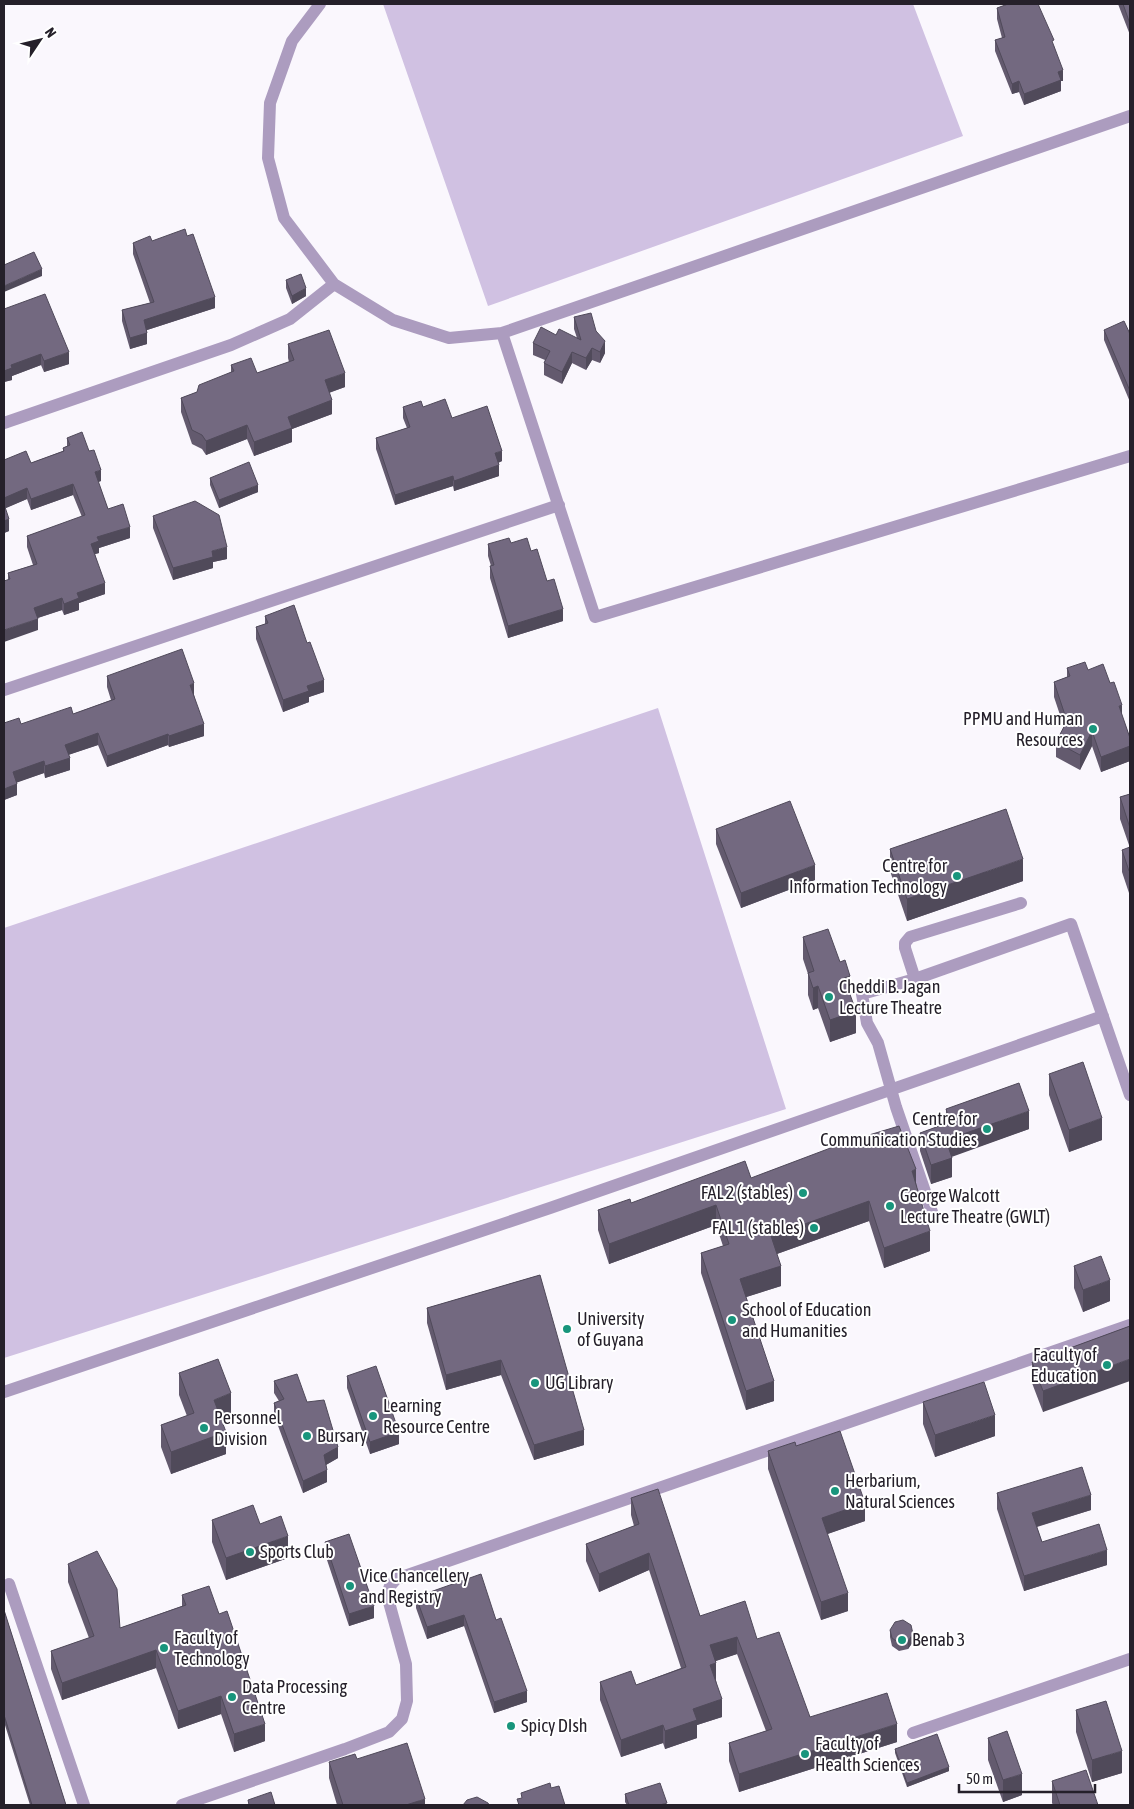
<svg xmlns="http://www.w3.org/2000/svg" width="1134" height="1809" viewBox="0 0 1134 1809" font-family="'Asap Condensed',sans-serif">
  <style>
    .green { fill: #d0c1e2 }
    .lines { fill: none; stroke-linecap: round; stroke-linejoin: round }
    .minor { stroke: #ac9cbf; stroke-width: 12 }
    .wall { fill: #635a6e }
    .shaded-wall { fill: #504a5a }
    .building { fill: #736980; stroke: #504a5a }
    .poi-dot { fill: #18957c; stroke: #fff; stroke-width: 2 }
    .labels { text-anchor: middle; stroke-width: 4; stroke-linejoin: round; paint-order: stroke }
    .poi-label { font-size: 18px; fill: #25202a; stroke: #fff; text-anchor: start }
  </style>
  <rect width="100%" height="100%" fill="#faf7fd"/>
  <path class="green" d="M383,4H913L963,136L488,306Z
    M658,708L786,1109L4,1358V928Z"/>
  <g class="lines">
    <path class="minor" d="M320,4L292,41L270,103L268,158L284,218L334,284L393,320L449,338L502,333L1130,116
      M502,333L595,617L1130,456
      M4,423L231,345L290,319L334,284
      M4,690L559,505
      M915,979L905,948V943L910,937L1021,903
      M933,1215L896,1107L878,1043L867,1023L862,994L915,979L1071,924L1130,1095
      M4,1392L550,1208L1103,1016
      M9,1584L84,1805
      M913,1733L1130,1659
      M182,1805L345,1749L389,1732L402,1719L407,1701L406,1664L387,1595L390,1586L396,1579L1130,1325"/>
  </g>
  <path class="wall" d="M1118,4H1130V35Z
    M997,8L1054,46L1063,81H1061V91L1024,105L1019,92L1012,94L995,51V40L1002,38L997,19Z
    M152,241L215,308L147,330V344L130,349L122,321V310L150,303L133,254V243Z
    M286,280L306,296L292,304L286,288Z
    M4,309L69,364L44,372L41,365L12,376V380L4,382Z
    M574,317L596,331L605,353L600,363L592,360L586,370L572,363L562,384L544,375V363L545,360L533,355V343L556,335L577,338L574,329Z
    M1104,330L1130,334V402L1104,340Z
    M288,344L345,387L329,393L332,414L292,429V442L254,456L247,439L206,455L202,449L192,444L181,412V398L197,392L231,372V365L257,373L289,362L288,358Z
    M403,407H423L452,418L502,461L498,463L499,476L454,491L453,486L395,505L376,449V438L407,428L403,418Z
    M67,438L89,451L101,481L98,482L108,509L130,538L99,548V553L95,554L105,594L79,603V610L64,615L62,610L38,618V630L8,580V573L33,565L27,547V536L82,517L73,495L31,510L27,499L5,508L9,531L4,533V460L31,463L63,451V448L67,446Z
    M210,478L258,492L219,508L210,485Z
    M153,516L227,559L213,562V568L173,580L153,528Z
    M511,543L531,551L547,581L563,621L508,638L490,578V566H491L488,556V544Z
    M265,616L324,692L309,697V702L283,712L256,639V627L265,624Z
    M1067,668L1088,670L1110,683L1130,738V761L1101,772L1092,746L1080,770L1056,757V742L1064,727L1054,697V682L1067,677Z
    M107,676L194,695L204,736L169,747L168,745L107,767L98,745L68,755L70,770L45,778L44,773L17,782V795L4,800L21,724L73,714L111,700L107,687Z
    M1130,794V893H1129L1122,872V850L1130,848L1120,819V797Z
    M716,829L815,880L741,908L716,844Z
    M890,849L1023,881L907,921L890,871Z
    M803,937L850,994L856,1033L830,1042L818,1008L813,1010L808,995V974L803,959Z
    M1049,1074L1102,1140L1069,1152L1049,1095Z
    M946,1109L1029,1129L952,1156V1177L931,1184L920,1151V1133L946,1124Z
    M751,1178L916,1183L930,1251L884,1268L869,1221L777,1254L781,1286L746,1297L774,1401L746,1410L701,1273V1253L723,1246L716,1225L609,1264L598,1230V1210Z
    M1074,1266L1110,1301L1083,1312L1074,1288Z
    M540,1275L584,1445L534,1460L501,1375L446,1390L427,1323V1308Z
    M1130,1326L1043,1412L1032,1383V1362Z
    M179,1373L231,1415L221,1419L226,1454L171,1474L161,1447V1425L187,1416L179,1395Z
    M347,1376L399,1444L370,1454L347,1388Z
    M274,1381L307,1402L338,1458L326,1465L327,1482L303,1493L274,1415V1403L279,1401L274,1393Z
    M923,1402L995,1436L935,1457L923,1424Z
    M768,1451L865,1521L827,1534L848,1611L821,1620L768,1469Z
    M997,1493L1091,1510L1037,1527L1042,1542L1107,1565L1024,1591L997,1509Z
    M631,1498L700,1616L757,1639L810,1717L897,1742L739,1792L729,1761V1743L766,1731L737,1654L715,1661L716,1680L722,1717L697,1725V1738L665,1749L663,1743L621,1757L600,1700V1682L636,1685L681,1668L649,1570L599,1592L586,1561V1544L634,1526L631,1515Z
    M212,1520L260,1524L288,1558L226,1580L212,1542Z
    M325,1542L374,1618L349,1626L325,1554Z
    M68,1564L120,1628L182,1606V1595L265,1741L234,1752L221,1714L178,1729L156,1668L62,1700L51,1669V1651L89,1638L68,1582Z
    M416,1597L496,1620L527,1702L494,1713L464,1626L427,1639L416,1608Z
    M4,1610L66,1805H30L4,1722Z
    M890,1630L913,1642L908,1649L899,1651L892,1646L890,1637Z
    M1076,1710L1122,1773L1092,1782L1076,1732Z
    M988,1738L1022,1795L1003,1802L988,1760Z
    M895,1749L949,1771L907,1787L895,1753Z
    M357,1759L425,1805H337L329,1778V1762Z
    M1052,1781L1098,1805H1053L1052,1803Z
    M625,1794L667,1805H627L625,1802Z"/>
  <path class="shaded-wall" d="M1063,70V81H1061V91L1024,105V94L1058,72Z
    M1019,81V92L1012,94V84Z
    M42,269V276L4,292V286Z
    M306,288V296L292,304V296Z
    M215,297V308L144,331V320Z
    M147,333V344L130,349V338Z
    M605,341V353L600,363V352Z
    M592,348V360L586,370V358Z
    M69,352V364L44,372V361Z
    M572,352V363L562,384V372Z
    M41,354V365L12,376V380L4,382V371L11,365Z
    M345,373V387L325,394V380Z
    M332,400V414L292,429V442L254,456V442L288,417Z
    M247,425V439L206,455V441Z
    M502,451V461L495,464V453Z
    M499,465V476L454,491V481Z
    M101,470V481L95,483V472Z
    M453,476V486L395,505V495Z
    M73,484V495L31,510V499Z
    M258,485V492L219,508V500Z
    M27,488V499L4,509V498Z
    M9,519V531L4,533V521Z
    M130,527V538L99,548V553L91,555V544L97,537Z
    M227,547V559L213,562V568L173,580V568L212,551Z
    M105,583V594L79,603V610L64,615V604L77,593Z
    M62,598V610L34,619V608Z
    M563,609V621L508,638V626Z
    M38,619V630L4,642V630Z
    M324,680V692L309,697V702L283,712V700L307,686Z
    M194,683V695L190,696V685Z
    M1122,705V720L1119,706Z
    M204,724V736L169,747V736Z
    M1092,731V746L1080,770V755Z
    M98,733V745L65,756V745Z
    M168,734V745L107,767V756Z
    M1130,746V761L1101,772V757Z
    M70,758V770L45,778V766Z
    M44,761V773L13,784V772Z
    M17,784V795L4,800V789Z
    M1023,859V881L907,921V899Z
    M815,865V880L741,908V893Z
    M1129,871H1130V893H1129Z
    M850,976V998L844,978Z
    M818,986V1008L813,1010V988Z
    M856,1011V1033L830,1042V1020Z
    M1029,1111V1129L946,1159V1140Z
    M1102,1118V1140L1069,1152V1130Z
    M952,1158V1177L931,1184V1165Z
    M916,1169V1189L912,1171Z
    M869,1201V1221L771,1256V1236Z
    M716,1205V1225L609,1264V1244Z
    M930,1231V1251L884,1268V1248Z
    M781,1266V1286L740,1299V1279Z
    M1110,1280V1301L1083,1312V1290Z
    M1130,1359V1381L1043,1412V1391Z
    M501,1360V1375L446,1390V1375Z
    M774,1381V1401L746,1410V1391Z
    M231,1393V1415L214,1422V1400Z
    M995,1415V1436L935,1457V1435Z
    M584,1430V1445L534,1460V1445Z
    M226,1432V1454L171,1474V1452Z
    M399,1432V1444L370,1454V1442Z
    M338,1447V1458L324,1466V1455Z
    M327,1470V1482L303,1493V1481Z
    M1091,1495V1510L1032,1528V1513Z
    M865,1503V1521L822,1536V1518Z
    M288,1536V1558L226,1580V1558Z
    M1107,1550V1565L1024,1591V1576Z
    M649,1553V1570L599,1592V1574Z
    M848,1593V1611L821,1620V1602Z
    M374,1606V1618L349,1626V1614Z
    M464,1615V1626L427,1639V1627Z
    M913,1634V1642L908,1649V1641Z
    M737,1637V1654L710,1663V1645Z
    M156,1650V1668L62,1700V1683Z
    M716,1663V1681L710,1665Z
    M527,1691V1702L494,1713V1702Z
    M221,1696V1714L178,1729V1711Z
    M722,1699V1717L697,1725V1738L665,1749V1731L693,1709Z
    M265,1724V1741L234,1752V1734Z
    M897,1724V1742L739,1792V1774Z
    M663,1725V1743L621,1757V1740Z
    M1122,1751V1773L1092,1782V1760Z
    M949,1767V1771L907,1787V1783Z
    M1022,1774V1795L1003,1802V1780Z
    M425,1799V1805H406Z"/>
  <path class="building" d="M1008,4H1038L1054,40L1052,41L1063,70L1058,72L1061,80L1024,94L1019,81L1012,84L995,40L1005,37L997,8Z
    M1123,4H1130V24Z
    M185,229L187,236L193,234L215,297L144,320L147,333L130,338L122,310L154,302L133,243L150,236L152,241Z
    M34,252L42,269L4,286V265Z
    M301,274L306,288L292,296L286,280Z
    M45,294L69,352L44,361L41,354L11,365L12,368L4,371V309Z
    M591,313L596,331L605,341L600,352L592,348L586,358L572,352L562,372L544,363L550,351L533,343L541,327L556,335L559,329L581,340L574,317Z
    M1124,321L1130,334V391L1104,330Z
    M329,330L345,373L325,380L332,400L288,417L292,428L254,442L247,425L206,441L202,435L192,430L181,398L197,392L199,385L234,371L231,365L251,358L257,373L294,360L288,344Z
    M445,399L452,418L487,406L502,451L495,453L499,465L454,481L453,476L395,495L376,438L410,427L403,407L421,401L423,407Z
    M82,432L89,451L94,450L101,470L95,472L108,509L123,504L130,527L97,537L99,541L91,544L105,583L77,593L79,598L64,604L62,598L34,608L38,619L4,630V581L10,579L8,573L37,564L27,536L85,515L73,484L31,499L27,488L4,498V460L26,451L31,463L64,451L63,448L70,445L67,438Z
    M249,462L258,485L219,500L210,478Z
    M195,501L219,515L227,547L212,551L213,557L173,568L153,516Z
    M4,504L9,519L4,521Z
    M509,538L511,543L527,538L531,551L537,549L547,581L554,579L563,609L508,626L490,566L494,565L488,544Z
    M294,605L307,643L310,642L324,680L307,686L309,691L283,700L256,627L268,623L265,616Z
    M182,649L194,683L190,685L204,724L169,736L168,734L107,756L98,733L65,745L70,758L45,766L44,761L13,772L17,784L4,789V723L19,718L21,724L71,707L73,714L115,699L107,676Z
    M1085,662L1088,670L1103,664L1110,683L1114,682L1122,705L1119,706L1130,738V746L1101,757L1092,731L1080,755L1056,742L1067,721L1054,682L1070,676L1067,668Z
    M1130,794V828L1120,797Z
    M790,801L815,865L741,893L716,829Z
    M1006,809L1023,859L907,899L890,849Z
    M1130,847V871H1129L1122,850Z
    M828,929L840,962L845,960L850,976L844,978L856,1011L830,1020L818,986L813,988L808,973L814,971L803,937Z
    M1083,1062L1102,1118L1069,1130L1049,1074Z
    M1019,1083L1029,1111L946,1140L952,1158L931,1165L920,1133L950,1122L946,1109Z
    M899,1126L916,1169L912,1171L930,1231L884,1248L869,1201L771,1236L781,1266L740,1279L774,1381L746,1391L701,1253L729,1244L716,1205L609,1244L598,1210L630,1199L631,1203L745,1161L751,1178L849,1141Z
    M1101,1256L1110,1280L1083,1290L1074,1266Z
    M540,1275L584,1430L534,1445L501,1360L446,1375L427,1308Z
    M1130,1326V1359L1043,1391L1032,1362Z
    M218,1359L231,1393L214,1400L226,1432L171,1452L161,1425L194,1413L179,1373Z
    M376,1366L399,1432L370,1442L347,1376Z
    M297,1374L307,1402L324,1400L338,1447L324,1455L327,1470L303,1481L274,1403L284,1399L274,1381Z
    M984,1382L995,1415L935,1435L923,1402Z
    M840,1431L865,1503L822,1518L848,1593L821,1602L768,1451L795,1442L796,1446Z
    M1082,1467L1091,1495L1032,1513L1042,1542L1099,1524L1107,1550L1024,1576L997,1493Z
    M658,1489L700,1616L745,1601L757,1639L779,1632L810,1717L887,1693L897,1724L739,1774L729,1743L772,1729L737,1637L710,1645L716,1663L710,1665L722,1699L693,1709L697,1720L665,1731L663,1725L621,1740L600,1682L631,1671L636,1685L686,1667L649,1553L599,1574L586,1544L639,1524L631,1498Z
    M253,1505L260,1524L281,1516L288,1536L226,1558L212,1520Z
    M349,1534L374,1606L349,1614L325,1542Z
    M97,1551L117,1589L120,1628L186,1605L182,1595L209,1586L219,1614L227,1611L265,1724L234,1734L221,1696L178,1711L156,1650L62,1683L51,1651L94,1636L68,1564Z
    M481,1574L496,1620L501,1618L527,1691L494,1702L464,1615L427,1627L416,1597Z
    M4,1610L66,1805H32L4,1715Z
    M903,1620L911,1625L913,1634L908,1641L899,1643L892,1638L890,1630L895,1622Z
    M1106,1701L1122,1751L1092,1760L1076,1710Z
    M1007,1731L1022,1774L1003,1780L988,1738Z
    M937,1734L949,1767L907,1783L895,1749Z
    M407,1743L425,1799L406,1805H343L329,1762L355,1754L357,1759Z
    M1086,1770L1098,1805H1060L1052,1781Z
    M550,1783L551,1788L559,1786L565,1805H519L517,1799L522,1798L521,1793Z
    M660,1783L667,1803L660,1805H629L625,1794Z
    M271,1792L275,1805H249L248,1800Z
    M477,1797L488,1803L489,1805H463L467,1800Z"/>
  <g class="poi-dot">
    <circle cx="1093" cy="729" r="5"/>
    <circle cx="957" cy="876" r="5"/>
    <circle cx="829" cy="997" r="5"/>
    <circle cx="987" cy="1129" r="5"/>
    <circle cx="803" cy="1193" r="5"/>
    <circle cx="890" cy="1206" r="5"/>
    <circle cx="814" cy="1228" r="5"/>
    <circle cx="732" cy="1320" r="5"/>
    <circle cx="567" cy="1329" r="5"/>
    <circle cx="1107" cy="1365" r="5"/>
    <circle cx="535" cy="1383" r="5"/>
    <circle cx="373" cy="1416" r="5"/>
    <circle cx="204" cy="1428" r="5"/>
    <circle cx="307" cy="1436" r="5"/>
    <circle cx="835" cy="1491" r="5"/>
    <circle cx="250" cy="1552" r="5"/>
    <circle cx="350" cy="1586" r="5"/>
    <circle cx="902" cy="1640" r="5"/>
    <circle cx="164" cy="1648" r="5"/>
    <circle cx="232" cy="1697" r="5"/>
    <circle cx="511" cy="1726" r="5"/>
    <circle cx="805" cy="1754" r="5"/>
  </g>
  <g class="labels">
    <g class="poi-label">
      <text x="1083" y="725" text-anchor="end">PPMU and Human<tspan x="1083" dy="21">Resources</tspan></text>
      <text x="947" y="872" text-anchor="end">Centre for<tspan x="947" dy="21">Information Technology</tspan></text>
      <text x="839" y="993">Cheddi B. Jagan<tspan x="839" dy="21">Lecture Theatre</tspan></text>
      <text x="977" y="1125" text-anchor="end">Centre for<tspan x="977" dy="21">Communication Studies</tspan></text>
      <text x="793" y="1199" text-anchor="end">FAL 2 (stables)</text>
      <text x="900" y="1202">George Walcott<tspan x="900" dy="21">Lecture Theatre (GWLT)</tspan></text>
      <text x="804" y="1234" text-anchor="end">FAL 1 (stables)</text>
      <text x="742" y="1316">School of Education<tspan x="742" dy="21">and Humanities</tspan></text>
      <text x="577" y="1325">University<tspan x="577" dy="21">of Guyana</tspan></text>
      <text x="1097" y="1361" text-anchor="end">Faculty of<tspan x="1097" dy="21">Education</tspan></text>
      <text x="545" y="1389">UG Library</text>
      <text x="383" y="1412">Learning<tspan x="383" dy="21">Resource Centre</tspan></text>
      <text x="214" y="1424">Personnel<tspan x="214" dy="21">Division</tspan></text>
      <text x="317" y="1442">Bursary</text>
      <text x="845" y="1487">Herbarium,<tspan x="845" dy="21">Natural Sciences</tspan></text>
      <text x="260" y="1558">Sports Club</text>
      <text x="360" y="1582">Vice Chancellery<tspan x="360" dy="21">and Registry</tspan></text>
      <text x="174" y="1644">Faculty of<tspan x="174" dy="21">Technology</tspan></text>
      <text x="912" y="1646">Benab 3</text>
      <text x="242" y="1693">Data Processing<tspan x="242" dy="21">Centre</tspan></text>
      <text x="521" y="1732">Spicy DIsh</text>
      <text x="815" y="1750">Faculty of<tspan x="815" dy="21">Health Sciences</tspan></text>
    </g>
  </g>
  <rect width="1134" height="1809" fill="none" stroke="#25202a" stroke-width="10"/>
  <g transform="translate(40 40) rotate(55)" stroke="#ffffff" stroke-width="4" paint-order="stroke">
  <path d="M0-4L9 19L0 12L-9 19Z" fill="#25202a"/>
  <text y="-8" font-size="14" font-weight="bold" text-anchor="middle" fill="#25202a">N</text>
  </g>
  <path d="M959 1784v8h136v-8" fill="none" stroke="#25202a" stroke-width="2.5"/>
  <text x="966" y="1784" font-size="15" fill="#25202a" stroke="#ffffff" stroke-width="4" paint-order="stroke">50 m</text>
</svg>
